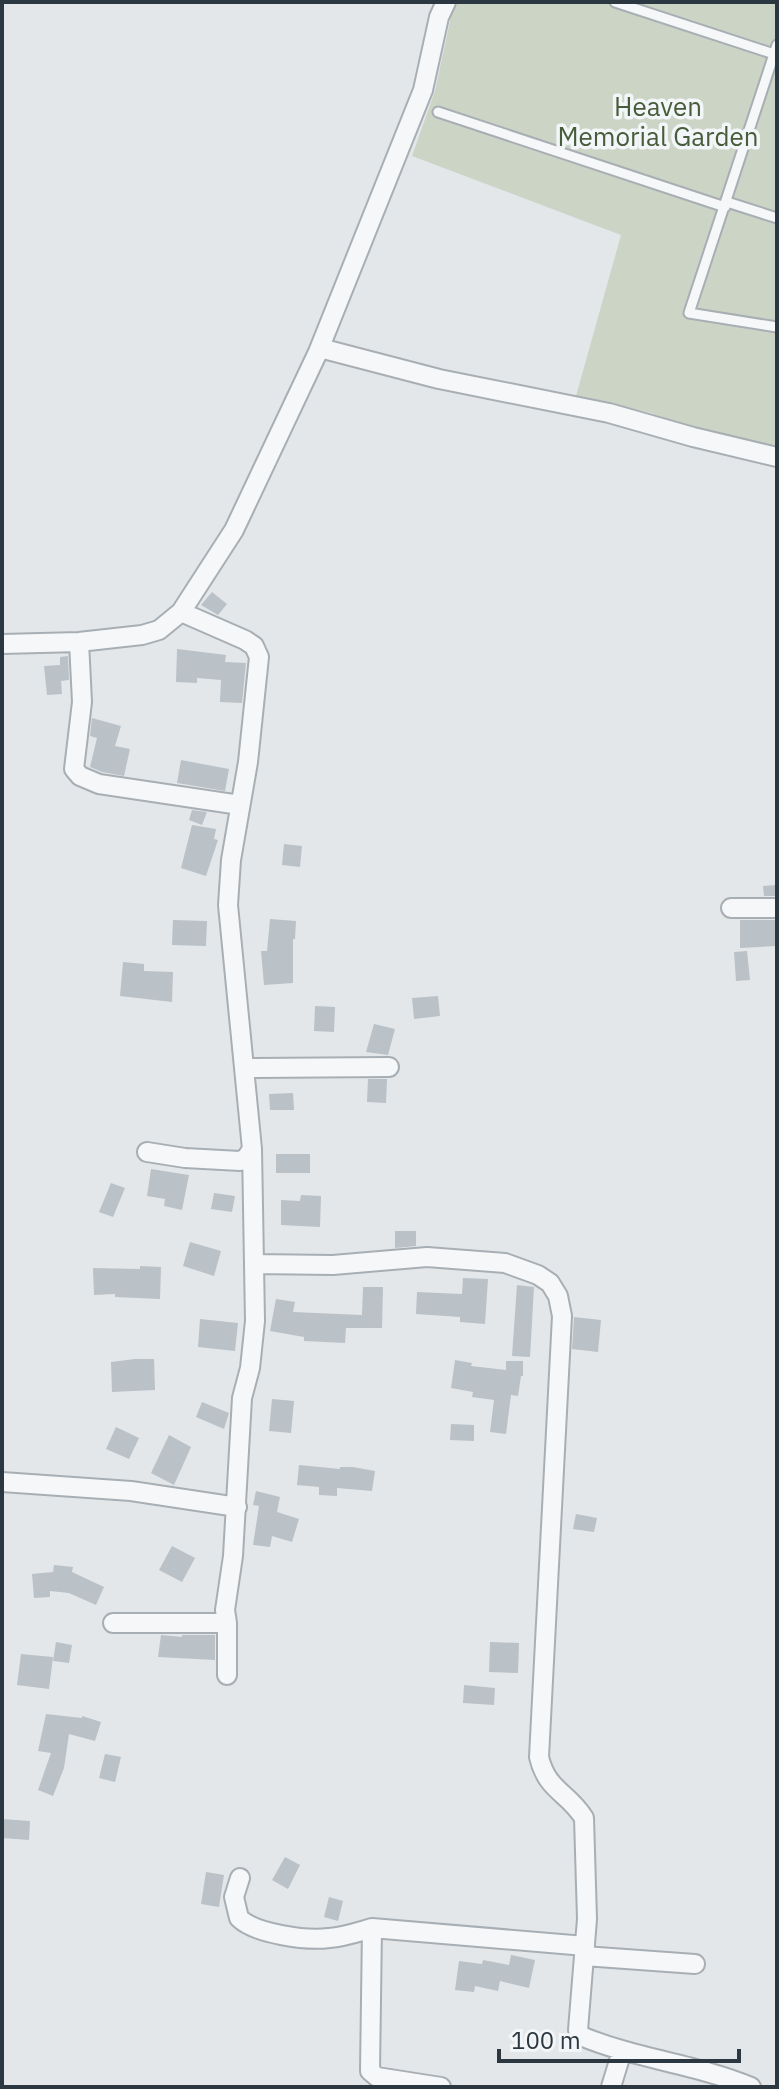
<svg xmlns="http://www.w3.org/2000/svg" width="779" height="2089" viewBox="0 0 779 2089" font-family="'IBM Plex Sans',sans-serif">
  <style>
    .green { fill: #cbd4c5 }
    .building { fill: #bac1c7 }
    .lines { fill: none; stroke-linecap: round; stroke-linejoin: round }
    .lane-casing { stroke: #a8afb4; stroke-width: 13 }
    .street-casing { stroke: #a8afb4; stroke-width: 22 }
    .lane { stroke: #f6f7f9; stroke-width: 9 }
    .street { stroke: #f6f7f9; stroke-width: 18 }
    .labels { text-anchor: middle; stroke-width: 7; stroke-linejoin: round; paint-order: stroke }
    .park-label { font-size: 26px; fill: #475c3a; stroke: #f3f6f8 }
  </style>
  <rect width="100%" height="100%" fill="#e3e7ea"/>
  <path class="green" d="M458,2H777V452L715,442L651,413L576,396L621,235L412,156L435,91L452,12Z"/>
  <path class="building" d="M212,592L227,604L218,615L201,605Z
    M177,649L226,655L225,662L246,663L242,703L220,702L221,680L197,678V683L176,682Z
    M68,656L69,680L61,681L62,694L47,695L44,666L60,665V657Z
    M92,718L121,726L115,746L130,749L124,776L102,772L90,767L97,738L90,736Z
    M181,760L229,769L225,791L177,783Z
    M192,810L207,812L202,825L189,820Z
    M192,825L216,829L214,839L218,840L206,876L181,868Z
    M284,844L302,846L300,867L282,865Z
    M777,885V896H764L763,886Z
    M270,919L296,921L295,939H293V983L264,985L261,951H267Z
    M173,920L207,921L206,946L172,945Z
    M740,920H777V946L740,948Z
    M747,951L750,980L736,981L734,952Z
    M123,962L144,964V971L173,972L172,1002L120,996Z
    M438,996L440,1016L414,1019L412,998Z
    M315,1006L335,1007L334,1032L314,1031Z
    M374,1024L395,1029L388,1055L366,1052Z
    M368,1079H387L386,1103L367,1102Z
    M293,1093L294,1110H270L269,1094Z
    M276,1154H310V1173H276Z
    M151,1169L189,1175L182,1210L164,1206L165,1199L147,1196Z
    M111,1183L125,1188L113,1217L99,1212Z
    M214,1193L235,1196L232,1212L211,1209Z
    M301,1195L321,1196L320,1227L281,1225V1200L300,1201Z
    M395,1231H416V1246L395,1248Z
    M190,1242L221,1251L214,1276L183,1266Z
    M140,1266L161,1267L160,1299L115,1297V1294L94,1295L93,1268L140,1269Z
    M463,1278L488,1279L485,1324L460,1322V1317L416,1314L417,1292L462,1294Z
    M517,1285L534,1287L530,1357L512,1356Z
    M363,1287H383L382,1328H346L345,1343L304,1341V1337L270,1331L276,1299L295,1302L293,1312L362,1315Z
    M574,1317L601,1320L598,1352L572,1349Z
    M200,1319L238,1323L235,1351L198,1347Z
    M135,1359H154L155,1390L112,1392L111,1362Z
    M455,1360L472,1363L471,1366L506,1370V1361H523V1376H521L518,1396L511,1395L506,1434L490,1432L494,1400L472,1397L473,1392L451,1388Z
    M272,1399L294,1401L291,1433L269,1431Z
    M202,1402L229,1413L224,1429L196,1417Z
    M451,1424L474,1425V1441L450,1440Z
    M116,1427L139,1438L129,1459L106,1449Z
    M169,1435L191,1447L174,1485L151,1473Z
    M299,1465L340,1469V1467H353L375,1471L372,1491L337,1488V1496L319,1495V1487L297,1485Z
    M256,1491L280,1497L277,1512L299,1519L292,1542L272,1536L270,1547L253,1545L259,1506L253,1505Z
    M576,1514L597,1518L594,1532L573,1529Z
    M172,1546L195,1558L182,1582L159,1570Z
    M54,1565L73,1567L72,1572L104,1587L96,1605L69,1593L50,1591V1597L34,1598L32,1574L53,1572Z
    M161,1635L182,1637V1635H215V1660L158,1657Z
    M56,1642L72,1645L69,1663L53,1661Z
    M490,1642L519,1643L518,1673L489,1672Z
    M21,1654L53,1657L49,1689L17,1685Z
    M464,1685L495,1688L494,1705L463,1703Z
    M46,1714L82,1718V1716L101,1722L95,1741L69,1734L64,1768L53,1796L38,1790L51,1753L38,1751Z
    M105,1754L121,1757L115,1782L99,1778Z
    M2,1819L30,1821L29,1840L2,1838Z
    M285,1857L300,1865L288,1889L272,1880Z
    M206,1872L224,1875L219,1907L201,1904Z
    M329,1897L343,1901L338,1921L324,1917Z
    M511,1955L535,1960L529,1988L500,1981L498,1991L475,1986L474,1992L455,1990L459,1961L482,1964L483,1960L509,1965Z"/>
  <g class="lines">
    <g class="lane-casing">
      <path id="lane" d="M615,2L777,55
        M777,45L689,313L777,327
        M438,112L725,207
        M727,202L777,218"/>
    </g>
    <g class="street-casing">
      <path id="street" d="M320,348L439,379L609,413L693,437L777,457
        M79,642L82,702L74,769L80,776L99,784L240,805
        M2,644L79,642L142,635L159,630L181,612L234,530L318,352L423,90L439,17L446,2
        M731,908H777
        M244,1068L389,1067
        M252,1149L254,1264
        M147,1152L185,1158L240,1161L246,1158L252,1149L228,905L231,860L248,762L259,657L254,646L245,640L181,612
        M2,1482L131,1491L237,1507
        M113,1623H227L225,1610L233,1556L242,1398L250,1368L255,1321L254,1264L333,1265L427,1257L505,1263L538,1275L550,1283L558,1296L562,1316L539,1757C547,1791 568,1792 584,1818L587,1919L578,2030L581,2036C636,2059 696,2064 751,2087
        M227,1675V1623
        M240,1878L234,1897L239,1918C255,1934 307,1941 329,1938C344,1937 358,1932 372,1928L585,1946
        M372,1928L370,2071L377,2077L441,2087
        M584,1956L695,1964
        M611,2087L622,2051"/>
    </g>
    <use href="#lane" class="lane"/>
    <use href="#street" class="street"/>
  </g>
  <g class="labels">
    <g class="park-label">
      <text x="658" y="116">Heaven<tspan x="658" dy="30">Memorial Garden</tspan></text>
    </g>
  </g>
  <rect width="779" height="2089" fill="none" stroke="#2c3841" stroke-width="8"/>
  <path d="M499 2049v12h240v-12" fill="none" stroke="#2c3841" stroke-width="4"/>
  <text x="511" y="2049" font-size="24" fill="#2c3841" stroke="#f3f6f8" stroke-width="6" paint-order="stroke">100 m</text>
</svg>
